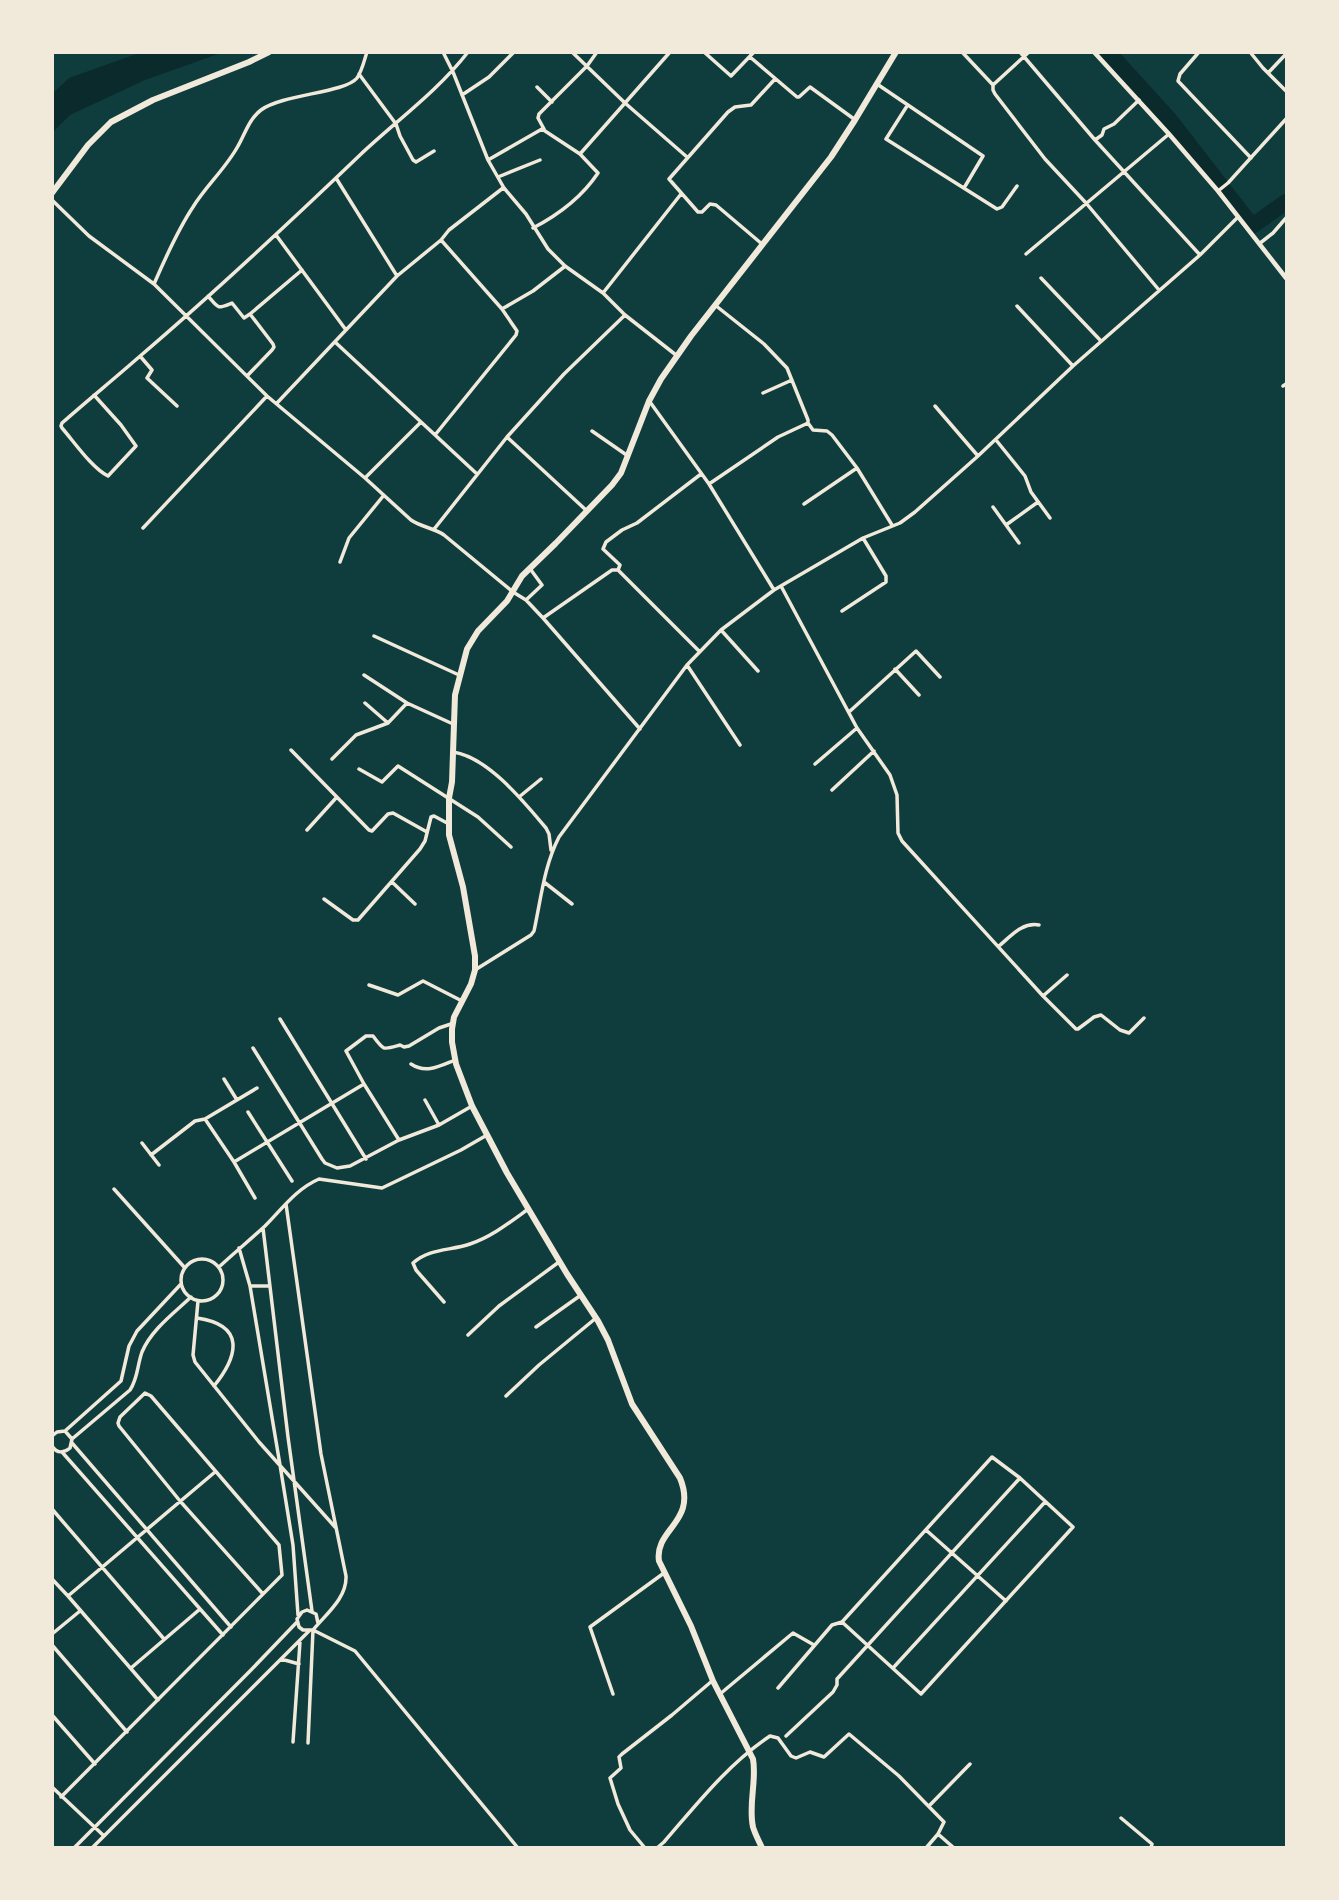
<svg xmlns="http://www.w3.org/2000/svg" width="1339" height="1900" viewBox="0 0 1339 1900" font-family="'Alegreya Sans',sans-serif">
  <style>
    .water { fill: #0a2a2b }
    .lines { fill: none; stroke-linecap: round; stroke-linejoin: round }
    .river { stroke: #0a2a2b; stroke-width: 16 }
    .minor { stroke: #f1e9da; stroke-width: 3.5 }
    .tertiary { stroke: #f1e9da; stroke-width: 4.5 }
    .primary { stroke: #f1e9da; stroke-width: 6 }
  </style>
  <rect width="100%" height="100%" fill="#0f3d3e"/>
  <path class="water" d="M139,53H221L145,80L70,115L53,132V93L69,78Z"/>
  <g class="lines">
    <path class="river" d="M1108,52L1169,119L1252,226L1286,202"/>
    <path class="minor" d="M443,52L453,72L488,160L504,188L526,214L548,249L565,266L603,293L625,315L676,355
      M572,52L625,103L687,157
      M704,52L731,76L754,52
      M962,52L993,85V90L995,94L1045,159L1086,203L1159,290
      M1020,52L1095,140L1200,255
      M1199,52L1180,74L1178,81L1251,158
      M1250,52L1263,68L1286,91
      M52,53L54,52
      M750,57L797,97H799L810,87L854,119
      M1268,73L1286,54
      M359,74L396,124L400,136L413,160L416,162L434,151
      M877,84L983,156L964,188
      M993,85L1029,52
      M537,87L552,102
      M462,95L489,77L514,52
      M907,106L886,139L997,209L1002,207L1017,186
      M544,129L538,118L539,114L587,66L597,52
      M1095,140L1102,135L1104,129L1114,124L1139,100
      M580,154L670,52
      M488,160L542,129L580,154L598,173C582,197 558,215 533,228
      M498,177L540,160
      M336,178L397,276
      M1218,191L1228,183L1286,119
      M52,200L89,236L154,284L267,396L365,478L411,520C421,527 434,528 444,535L513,592L526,600L543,618L640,729
      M276,235L346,330
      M762,244L716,205L710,204L702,212H698L669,179L728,112L735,107L751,105L775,79
      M1259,244L1273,233L1286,218
      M1026,254L1169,134
      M1041,278L1101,341
      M154,284C164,261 179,228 193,207C206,186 226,168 238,146C245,134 249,119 261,110C283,94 345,93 357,78C362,71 364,61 367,52
      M603,293L681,194
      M208,296C219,309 217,309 232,303L244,318L250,314L273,344L274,347L272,350L247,376
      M715,305L764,344L787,368L808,420V423L813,430L827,431L832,435L857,468L892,525
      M1017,306L1073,366
      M502,309L533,291L564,267
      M250,314L302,270
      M335,342L477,474
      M140,356L152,370L147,378L177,406
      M1283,386L1286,384
      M763,393L792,380
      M94,395L121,425L136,446L108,476C92,468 75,443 62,428L61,426L62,423C88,400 114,379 139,357C215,292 288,224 360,155C396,121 437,92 468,52
      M650,402L709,484L774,590
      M277,403L397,276L441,240L449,230L503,188
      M935,406L978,456
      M592,431L628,456
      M435,435L516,335L517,331L502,309L441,240
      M507,437L587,511
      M996,440L1025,476L1031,492L1050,518
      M365,478L421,422
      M709,484L778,437L808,423
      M804,504L857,468
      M993,507L1019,543
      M1006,525L1038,502
      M143,528L267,396
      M435,528L507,437L564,374L625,315
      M340,562L349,538L384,495
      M618,570L620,565L603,549L606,542L622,530L637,523L701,474
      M781,586L857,728L890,775L897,795L898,833L902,841L1043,996L1076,1029H1078L1094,1017L1101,1015L1120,1030L1129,1033L1144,1018
      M526,600L542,585L531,570
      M842,611L886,582V576L863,538
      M543,618L612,570H618L699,651
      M721,630L758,671
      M374,636L459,675
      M687,665L740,745
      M895,669L919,695
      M364,675L407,703L453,724
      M365,703L388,723
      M849,712L916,651L940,677
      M291,750L369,830L372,831L388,814L393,813L427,832
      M453,752C488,757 524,802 546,828L549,834L551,850
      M332,759L356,735L388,723L407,703
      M815,764L857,728
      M359,769L382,782L398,766L478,817L511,847
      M832,790L874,751
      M519,797L541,779
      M307,830L336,798
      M392,882L415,904
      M544,882L572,904
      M324,899L353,920H358L420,849L425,841L431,817L434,816L449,824
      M999,946C1011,936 1022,922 1039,925
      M475,970L531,935L534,931C541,899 544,866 559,837L687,665L721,630L774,590L863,538L900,523L915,512L978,456L1073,366L1200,255L1238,217
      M369,985L398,995L423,981L462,1001
      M1043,996L1067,975
      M280,1019L366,1159
      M253,1048L322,1159L325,1163L337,1168L350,1166L399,1140L439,1125L472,1106
      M411,1064C426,1074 440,1066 455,1060
      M224,1079L237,1100
      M364,1084L399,1140
      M425,1100L439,1125
      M248,1112L292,1181
      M205,1119L257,1088
      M142,1143L159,1165
      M151,1155L195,1121L205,1119L234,1162L364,1084L346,1051L366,1036H373C384,1051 383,1050 400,1045L404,1047L409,1046L439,1028L451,1024
      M234,1162L255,1198
      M114,1189L185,1268
      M286,1204L321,1454L346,1576C347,1598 326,1614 313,1630H303L299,1627L297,1619L302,1612L307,1610L316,1614L318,1623
      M263,1228L288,1437L312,1611
      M239,1248L250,1286L280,1465L293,1545L298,1615
      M181 1280a21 21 0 1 1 42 0a21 21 0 1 1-42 0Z
      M219,1267C234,1253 250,1240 265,1226C282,1209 296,1189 319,1179L382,1188L461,1150L487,1135
      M250,1286H268
      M198,1301L193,1355L195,1362L259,1442L335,1527
      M444,1302L416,1270L413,1263C430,1248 450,1251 470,1244C491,1237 509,1223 527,1210
      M197,1318C245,1325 239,1355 214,1386
      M536,1327L581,1295
      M468,1335L499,1306L559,1262
      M506,1396L539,1365L596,1318
      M52,1436L57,1432L65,1431L121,1381L129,1346L137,1331L181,1284
      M72,1439L130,1390C138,1378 137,1366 142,1352C151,1330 174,1313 191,1297
      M72,1443L231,1627
      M52,1446C57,1454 64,1453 70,1448L72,1439L65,1431
      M62,1452L223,1635
      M52,1509L164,1639
      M926,1530L1006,1601
      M52,1579L68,1596
      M52,1634L80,1611
      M52,1645L127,1732
      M281,1659L299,1664
      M131,1668L200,1609
      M893,1668L1045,1502
      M778,1688L832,1625L842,1622L992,1457L1020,1478L1073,1527L921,1694L842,1622
      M613,1694L590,1627L664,1573
      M720,1694L793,1633L814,1645
      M158,1700L68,1596L215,1472
      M52,1715L95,1764
      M786,1736L833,1692L837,1685V1679L1020,1478
      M293,1742L300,1642
      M308,1743L313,1630L355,1651L518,1848
      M52,1787L104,1836
      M61,1797L282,1575L279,1545L151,1396L145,1393L120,1417L118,1423L119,1426L180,1501L263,1594
      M929,1806L970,1764
      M1121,1818L1152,1844L1151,1848
      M938,1834L954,1848
      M74,1848L251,1670L297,1622
      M92,1848L309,1631
      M645,1848L630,1830L618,1804L610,1778L621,1768L619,1757L622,1754L672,1715L712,1681
      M657,1848L664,1842C697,1804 728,1764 770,1736L778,1738L791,1756L796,1758L810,1752L824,1757L849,1734L899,1776L944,1822L938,1834L926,1848"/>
    <path class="tertiary" d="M1094,52L1169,134L1218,191L1286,278"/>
    <path class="primary" d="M52,193L88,145L111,122L153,100L249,62L269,52
      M762,1848C759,1841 755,1834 753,1827C748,1804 757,1781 753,1759L713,1681L691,1626L659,1561C654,1529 698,1522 680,1478L632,1404L608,1340L598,1321L567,1274L507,1173L472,1106L456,1064L452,1042V1029L454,1017L471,984L475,970V956L463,887L449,835V798L452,782L455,695L467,649L478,631L507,601L522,576L556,543L612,485L621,473L649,401L661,379L691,336L831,157L855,120L896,52"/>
  </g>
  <rect width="1339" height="1900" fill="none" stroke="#f1e9da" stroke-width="108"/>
</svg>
